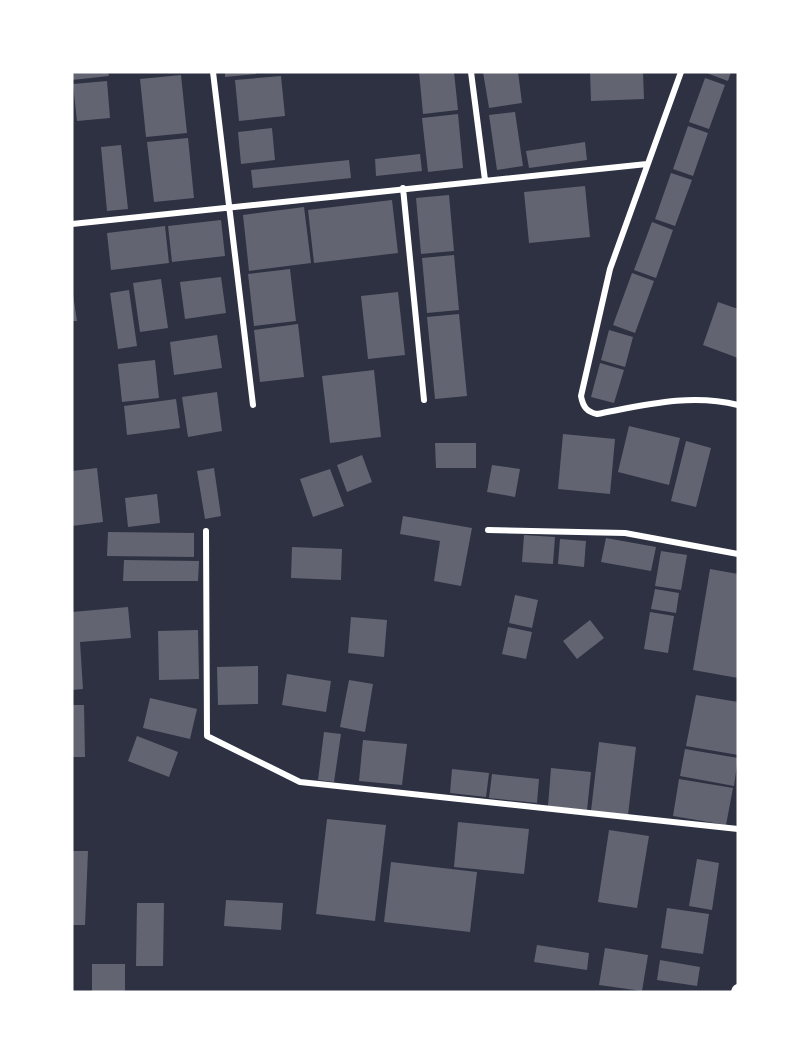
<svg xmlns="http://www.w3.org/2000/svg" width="810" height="1064" viewBox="0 0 810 1064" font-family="'PT Sans',sans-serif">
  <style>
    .building { fill: #626471 }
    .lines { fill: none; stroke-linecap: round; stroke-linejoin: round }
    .minor { stroke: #fff; stroke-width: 6 }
    .secondary { stroke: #fff; stroke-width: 12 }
  </style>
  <rect width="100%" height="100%" fill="#2d3142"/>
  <path class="building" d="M72,72H108L109,76L72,80Z
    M225,72H256V74L225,77Z
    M419,72H454L458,110L423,114Z
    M483,72H518L522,103L489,108Z
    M590,72H643L644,99L591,101Z
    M704,72H731L728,81Z
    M181,75L187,133L146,137L140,79Z
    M281,76L285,116L239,121L235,80Z
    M705,78L725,85L709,129L689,122Z
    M107,81L110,118L77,121L73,84Z
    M515,112L523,166L497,170L489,115Z
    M458,114L463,168L428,172L422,118Z
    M688,126L708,133L693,176L673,169Z
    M272,128L275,160L241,164L238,132Z
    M188,138L194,198L154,202L147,142Z
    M585,142L587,160L529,168L526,151Z
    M121,145L128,209L107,211L101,147Z
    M420,154L422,171L376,176L375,159Z
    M349,160L351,178L253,188L251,170Z
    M671,173L692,180L675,226L655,219Z
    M585,186L590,237L529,243L524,192Z
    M449,195L454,251L421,254L416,198Z
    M392,200L398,253L314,263L308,210Z
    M304,207L311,263L249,271L243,215Z
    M221,220L225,256L172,262L168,226Z
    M652,222L673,230L656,278L634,270Z
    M165,226L169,263L111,270L107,233Z
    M454,255L459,310L427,313L422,258Z
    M290,269L296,321L254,326L248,274Z
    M632,273L654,281L635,333L613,325Z
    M221,277L226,313L185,319L180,282Z
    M161,279L168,328L140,332L133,283Z
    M72,288L77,321H72Z
    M129,290L137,346L118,349L110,293Z
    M398,292L405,355L368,359L361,296Z
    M718,302L738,309V358L703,345Z
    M459,314L467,396L435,399L427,317Z
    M298,324L304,377L260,382L254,330Z
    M609,330L633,337L625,367L601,360Z
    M217,335L222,368L174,375L170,342Z
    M155,360L159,398L122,402L118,364Z
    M600,363L624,370L614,403L591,397Z
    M374,370L381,437L330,443L322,376Z
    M217,392L222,431L188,437L182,397Z
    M176,399L180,428L127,435L124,406Z
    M629,426L680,438L669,485L618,472Z
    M563,434L615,439L610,494L558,489Z
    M686,441L711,448L696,507L671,501Z
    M435,443H476V468H436Z
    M362,455L372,482L347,492L337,465Z
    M492,465L520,469L515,497L487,492Z
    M97,468L103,522L72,526V471Z
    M214,468L221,516L205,519L197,471Z
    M330,469L344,506L313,517L300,479Z
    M157,494L160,523L128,527L125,498Z
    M403,516L472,528L461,586L434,581L440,541L400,534Z
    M108,532L194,533V557L107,556Z
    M524,535L555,537L553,564L522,562Z
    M606,538L656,547L651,571L601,562Z
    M560,539L586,541L584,567L558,564Z
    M292,547L342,549L341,580L291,578Z
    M661,551L687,555L681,590L655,586Z
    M124,560L199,561L198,581H123Z
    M710,569L738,574V678L693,670Z
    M655,589L679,593L676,613L651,609Z
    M515,595L538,600L532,628L509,623Z
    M128,607L131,638L80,642L83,689L72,690V612Z
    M650,612L674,616L668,653L644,649Z
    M351,617L387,620L384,657L348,653Z
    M590,620L604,638L577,659L563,641Z
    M508,627L532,632L526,659L502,654Z
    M198,630L199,679L159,680L158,631Z
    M258,666V704L218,705L217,667Z
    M287,674L331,681L326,712L282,705Z
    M349,680L373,684L365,732L340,727Z
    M696,695L738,702V755L686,746Z
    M150,698L197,709L190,739L143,728Z
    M72,705H84L85,757H72Z
    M324,732L341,734L334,782L318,780Z
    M137,736L178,752L169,777L128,761Z
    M363,740L407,744L402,785L359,781Z
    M599,742L636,747L628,815L591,811Z
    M685,749L738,758L734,786L680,776Z
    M551,768L591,772L587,810L548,806Z
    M452,769L489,773L486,797L450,793Z
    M492,774L539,779L537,803L489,798Z
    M679,779L733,788L726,825L673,816Z
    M327,819L386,825L375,921L316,914Z
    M458,822L529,829L524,874L454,867Z
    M609,830L649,836L637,908L598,902Z
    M72,851H88L85,925H72Z
    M697,859L719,863L712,910L689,906Z
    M391,862L477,872L470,932L384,922Z
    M226,900L283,903L281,930L224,926Z
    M137,903H164L163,966H136Z
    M667,908L709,914L703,954L661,948Z
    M537,945L589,953L587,970L534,962Z
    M605,948L648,955L642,991L599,985Z
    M660,960L700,967L697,986L657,980Z
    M92,964H125V992H92Z"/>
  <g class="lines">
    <path class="minor" d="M213,72L253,405
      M471,72L485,180
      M681,72L610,269L581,396C583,407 587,412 597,414C645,405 690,393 738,405
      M403,188L424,400
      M72,224L647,164
      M488,530L625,533L738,554
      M206,531L207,736L300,782L738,829"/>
    <path class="secondary" d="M737,992L738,990"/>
  </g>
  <rect width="810" height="1064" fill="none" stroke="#ffffff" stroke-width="147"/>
</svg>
